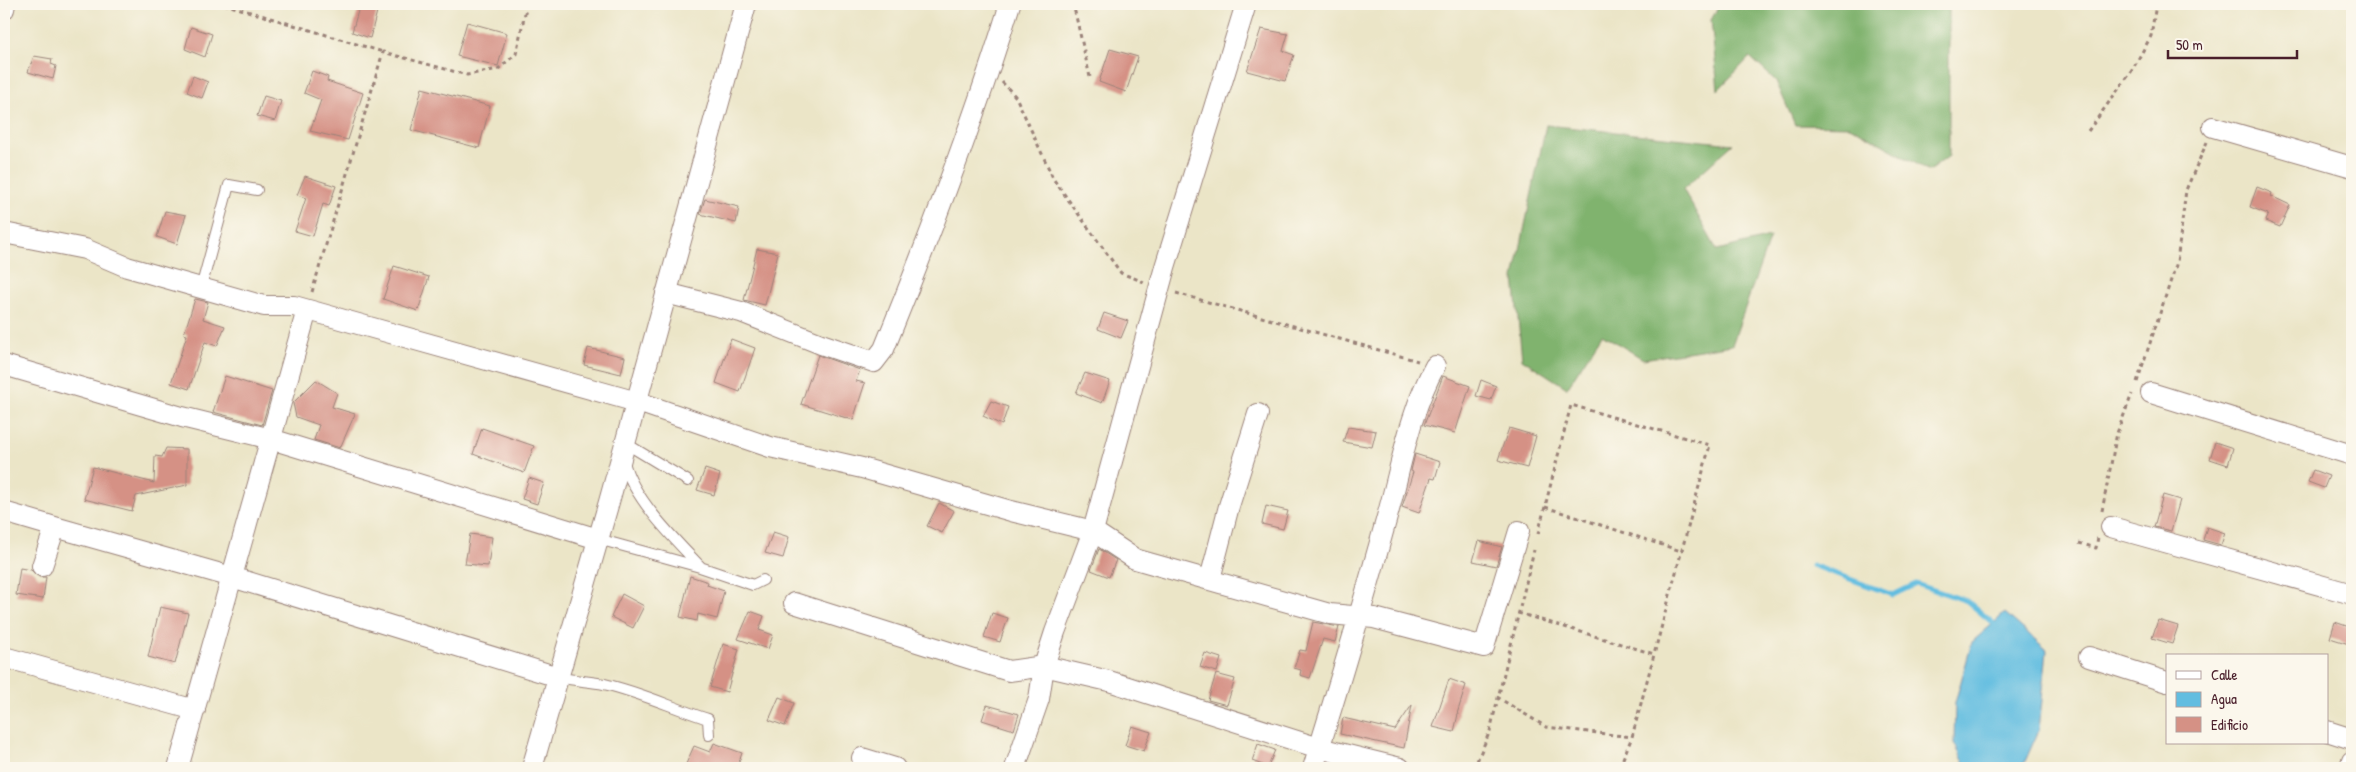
<svg xmlns="http://www.w3.org/2000/svg" width="2356" height="772" viewBox="0 0 2356 772" font-family="'Patrick Hand',sans-serif">
  <style>
    .forest { fill: #80b36e; stroke: #65694c }
    .water { fill: #62bde0; stroke: #566e86 }
    .lines { fill: none; stroke-linecap: round; stroke-linejoin: round }
    .stream { stroke: #62bde0; stroke-width: 5 }
    .building { fill: #d59185 }
    .service-casing { stroke: #9a8279; stroke-width: 12 }
    .minor-casing { stroke: #9a8279; stroke-width: 22 }
    .path { stroke: #9a8279; stroke-width: 3; stroke-dasharray: 4 4; stroke-linecap: butt }
    .service { stroke: #fff; stroke-width: 10 }
    .minor { stroke: #fff; stroke-width: 20 }
  </style>
  <rect width="100%" height="100%" fill="#fbf7ec"/>
  <filter id="ink" filterUnits="userSpaceOnUse"><feTurbulence type="fractalNoise" baseFrequency=".02" numOctaves="2"/><feDisplacementMap in="SourceGraphic" scale="10" xChannelSelector="R" yChannelSelector="G"/><feConvolveMatrix kernelMatrix="1 2 1 2 8 2 1 2 1" color-interpolation-filters="sRGB"/></filter>
  <filter id="wash" filterUnits="userSpaceOnUse"><feTurbulence type="fractalNoise" baseFrequency=".0096" numOctaves="4" result="noise"/><feDisplacementMap in="SourceGraphic" scale="20" xChannelSelector="R" yChannelSelector="G"/><feGaussianBlur stdDeviation="1.12" result="paint"/><feColorMatrix in="noise" values="0 0 0 0 0 0 0 0 0 0 0 0 0 0 0 0 0 1.4 0 .05"/><feComposite in="paint" operator="in"/></filter>
  <g filter="url(#wash)">
    <rect width="100%" height="100%" fill="#ebe5c7"/>
    <path class="forest" d="M1720,4H1949V156L1929,171L1850,126L1795,125L1776,81L1750,57L1718,90L1711,20Z
      M1546,125L1733,144L1683,189L1717,250L1770,237L1732,345L1643,359L1602,334L1567,388L1522,359L1514,278Z"/>
    <path class="water" d="M2005,613L2047,650L2039,730L2022,768H1967L1954,743L1955,703L1972,642Z"/>
    <g class="lines">
      <path class="stream" d="M1812,565L1893,595L1916,584L1967,601L1993,623"/>
    </g>
    <g id="blocks">
      <path class="building" d="M360,4H379L370,38L352,32Z
        M467,22L507,33L498,66L457,56Z
        M191,27L212,34L205,57L185,49Z
        M1261,29L1288,34L1283,51L1294,55L1285,81L1247,71Z
        M1110,49L1138,57L1126,92L1099,82Z
        M34,56L52,59L51,64L56,66L53,79L28,72Z
        M312,71L328,77L327,81L363,93L348,140L310,131L321,100L304,93Z
        M193,76L208,82L202,98L187,92Z
        M422,88L490,106L479,148L411,130Z
        M264,96L281,101L275,121L257,116Z
        M305,176L336,186L329,206L323,204L313,236L295,231L306,198L297,195Z
        M2257,187L2272,193L2271,196L2290,205L2280,227L2265,221L2268,214L2250,207Z
        M705,199L739,207L736,223L700,214Z
        M165,211L186,215L177,244L157,237Z
        M757,249L778,253L765,305L744,300Z
        M394,266L429,277L418,311L383,299Z
        M195,299L208,302L203,319L225,326L217,346L205,342L189,389L171,383L187,335L184,334Z
        M1104,313L1128,321L1121,338L1098,329Z
        M731,339L755,348L740,392L716,383Z
        M588,348L625,357L621,374L584,365Z
        M818,355L860,370L856,381L865,383L853,420L801,404Z
        M1085,373L1110,381L1102,403L1076,393Z
        M225,376L272,391L262,425L213,412Z
        M1443,376L1470,386L1455,433L1424,425Z
        M316,380L337,393L332,407L355,414L340,448L314,440L319,425L296,417L293,403Z
        M1481,380L1496,386L1491,400L1476,396Z
        M991,401L1008,407L1002,425L983,416Z
        M1348,427L1376,431L1372,447L1343,442Z
        M482,428L534,446L524,473L473,454Z
        M1509,428L1536,436L1527,468L1498,460Z
        M2215,442L2233,448L2228,465L2210,459Z
        M166,448L187,449V485L136,496L132,511L84,499L93,467L154,483L155,456L162,457Z
        M1415,454L1440,462L1435,479L1431,478L1419,513L1402,507L1413,472L1411,471Z
        M705,469L720,474L714,495L697,490Z
        M2313,470L2329,476L2324,488L2308,482Z
        M529,478L544,483L537,504L522,499Z
        M2163,495L2180,500L2171,531L2154,527Z
        M939,503L954,511L942,533L927,526Z
        M1266,506L1288,511L1283,529L1262,524Z
        M2207,527L2225,533L2221,545L2203,540Z
        M773,532L789,537L783,558L765,553Z
        M470,534L492,537L488,566L465,564Z
        M1479,541L1502,547L1496,566L1473,561Z
        M1099,549L1116,560L1109,577L1091,570Z
        M20,568L31,570L39,577H46L43,599L16,595Z
        M690,576L708,582L707,585L724,591L717,619L698,614L697,621L680,617Z
        M622,594L644,606L633,628L611,617Z
        M160,607L188,613L175,664L148,657Z
        M750,611L764,616L759,630L773,635L768,649L738,639Z
        M992,613L1008,618L1000,642L984,637Z
        M2158,620L2178,626L2172,644L2152,638Z
        M1313,622L1339,627L1335,642L1323,639L1310,678L1300,675L1301,670L1294,668L1300,650L1306,651Z
        M2335,622L2352,628V643L2349,644L2330,638Z
        M723,644L739,649L727,692L710,687Z
        M1205,653L1221,658L1217,672L1200,667Z
        M1216,674L1235,679L1227,705L1208,700Z
        M1449,679L1466,685L1457,714H1458L1454,732L1433,727Z
        M779,697L794,703L785,726L769,720Z
        M987,705L1019,714L1014,730L982,720Z
        M1412,705L1404,748L1340,734L1343,718L1395,730Z
        M1132,726L1151,732L1144,751L1125,745Z
        M714,743L742,753L737,768H691L692,765L686,764L694,746L710,752Z
        M1258,744L1275,750L1268,767L1252,761Z"/>
    </g>
  </g>
  <g filter="url(#ink)">
    <use href="#blocks" fill-opacity="0" stroke="#9a8279" stroke-width="1"/>
    <g class="lines">
      <g class="service-casing">
        <path id="service" d="M201,288L229,185L257,190
          M625,443L688,481
          M624,462C633,498 674,539 700,566
          M598,539L700,567L753,585L763,580
          M558,677C574,681 589,681 604,684C640,692 673,708 708,719L709,735"/>
      </g>
      <g class="minor-casing">
        <path id="minor" d="M4,9L5,4
          M2213,127L2352,167
          M4,233L85,249L127,267L264,306H294L644,404L770,447L862,468L1011,511L1093,531L1135,559L1330,614L1374,618L1484,647L1519,531
          M666,293L741,312L821,344L874,362L884,349C930,236 974,121 1010,4
          M4,365L182,417L271,439L598,539
          M2151,393L2352,455
          M4,512L55,527
          M2111,527L2352,594
          M42,566L55,527L232,577L558,677
          M1210,579L1229,506L1258,414
          M794,603L1009,671L1044,666L1109,681L1319,748L1400,768
          M4,657L195,710
          M2089,657L2167,682
          M2327,731L2352,739
          M862,758L895,768
          M178,768L307,310
          M532,768L609,502L746,4
          M1015,768L1039,699L1044,666L1055,632L1093,531L1165,267L1246,4
          M1313,768C1339,685 1364,601 1387,517C1401,467 1410,411 1435,366
          M2350,768L2352,761"/>
      </g>
      <path class="path" d="M224,4L383,52
        M1070,4L1075,12L1090,77
        M1002,82L1016,97L1054,180L1121,273L1144,282
        M2088,131L2131,72L2151,36L2156,4
        M312,292L383,52L467,75L498,69L516,54L527,4
        M1176,293L1418,361
        M2137,382L2177,262L2186,190L2207,142
        M1545,507L1681,551
        M2102,511L2117,433L2132,394
        M1538,534L1571,405L1710,445L1632,737L1619,768
        M2079,543L2096,548L2098,537
        M1518,613L1654,654
        M1497,697L1546,727L1632,737
        M1474,768L1490,731L1534,550"/>
      <use href="#service" class="service"/>
      <use href="#minor" class="minor"/>
    </g>
  </g>
  <rect width="2356" height="772" fill="none" stroke="#fbf7ec" stroke-width="20"/>
  <rect x="2166" y="654" width="162" height="90" fill="#fbf7ec" stroke="#b4a19f"/>
  <rect x="2176" y="671" width="25" height="8" fill="#ffffff" stroke="#b4a19f"/>
  <text x="2211" y="680" font-size="15" fill="#4a1f2b">Calle</text>
  <rect x="2176" y="692" width="25" height="15" fill="#62bde0" stroke="#b4a19f"/>
  <text x="2211" y="704" font-size="15" fill="#4a1f2b">Agua</text>
  <rect x="2176" y="717" width="25" height="15" fill="#d59185" stroke="#b4a19f"/>
  <text x="2211" y="730" font-size="15" fill="#4a1f2b">Edificio</text>
  <path d="M2168 50v8h129v-8" fill="none" stroke="#4a1f2b" stroke-width="2.5"/>
  <text x="2176" y="50" font-size="15" fill="#4a1f2b" stroke="#fbf7ec" stroke-width="4" paint-order="stroke">50 m</text>
</svg>
